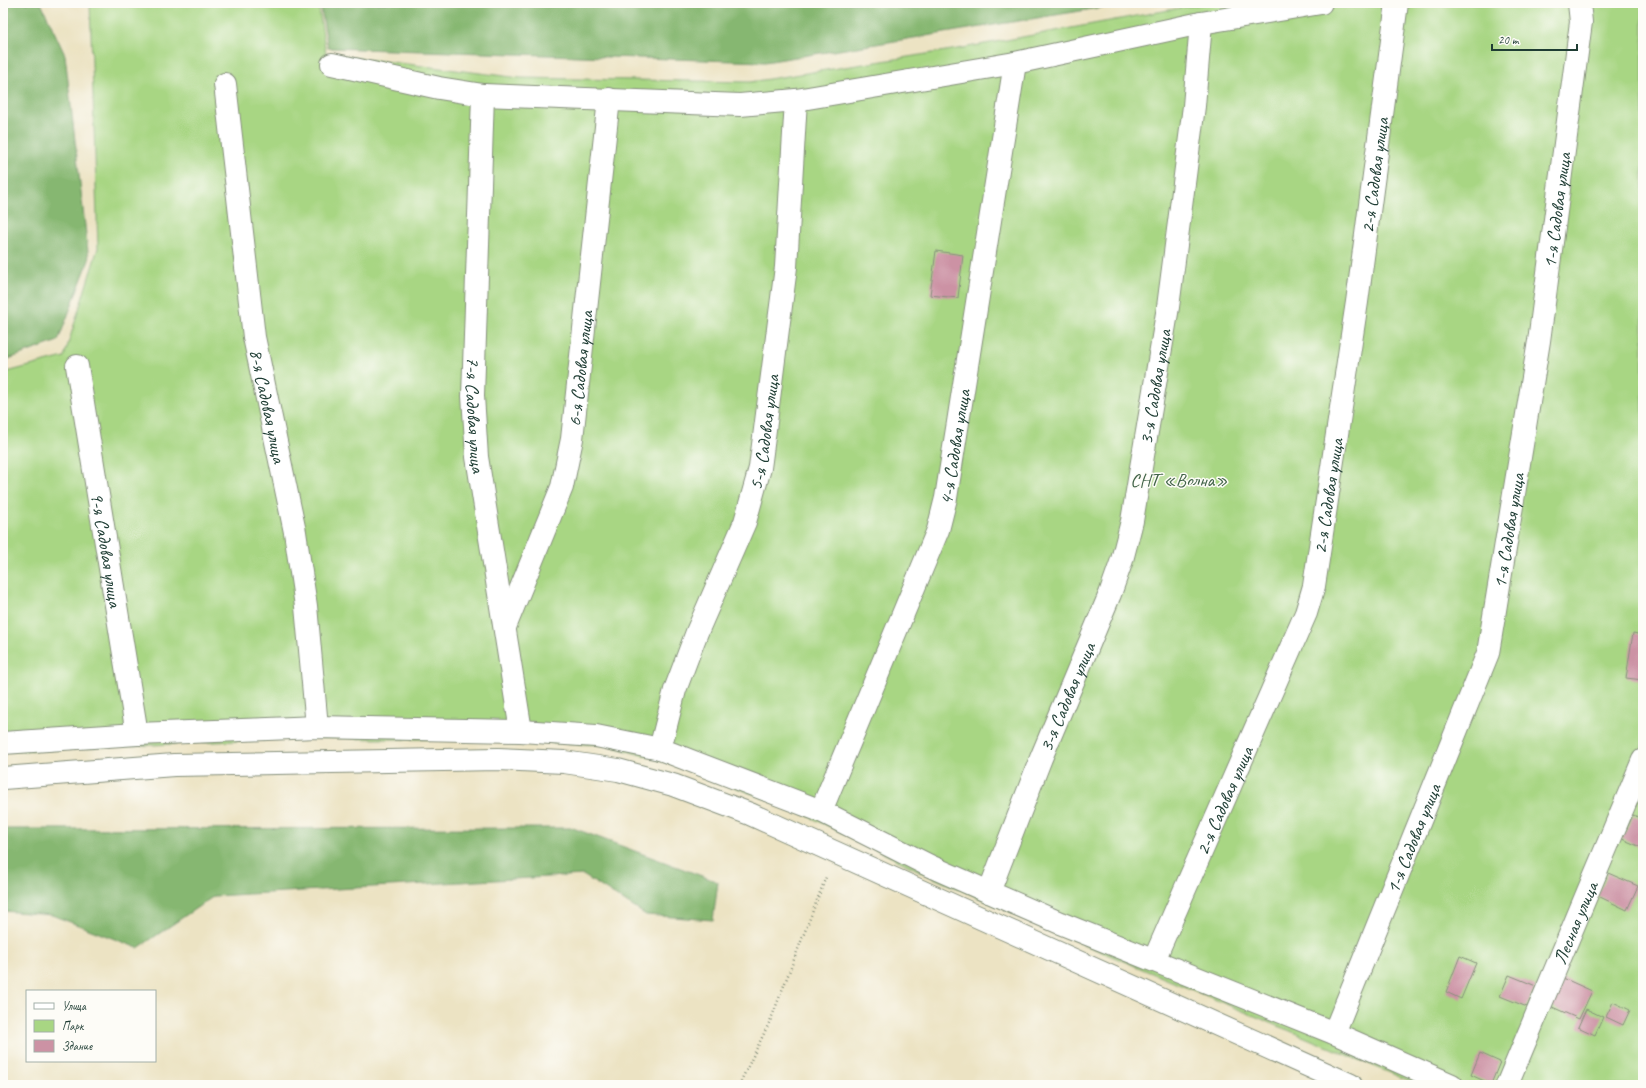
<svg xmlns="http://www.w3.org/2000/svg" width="1646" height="1088" viewBox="0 0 1646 1088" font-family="Caveat,sans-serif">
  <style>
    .green { fill: #a8d683; stroke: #648a5c }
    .forest { fill: #86b771; stroke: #527a52 }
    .building { fill: #cc92a4 }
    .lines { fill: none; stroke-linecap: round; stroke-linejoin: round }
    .minor-casing { stroke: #86907c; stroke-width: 24 }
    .path { stroke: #86907c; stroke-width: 2.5; stroke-dasharray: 1 3; stroke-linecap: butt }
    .minor { stroke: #fff; stroke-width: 22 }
    .labels { text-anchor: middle; stroke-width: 3; stroke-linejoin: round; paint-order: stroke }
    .street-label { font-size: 19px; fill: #1f3d34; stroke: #fdfcf7 }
    .park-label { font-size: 19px; fill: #416348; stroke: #fdfcf7 }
  </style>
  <rect width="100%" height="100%" fill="#fdfcf7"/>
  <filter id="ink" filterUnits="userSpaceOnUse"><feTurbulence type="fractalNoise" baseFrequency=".025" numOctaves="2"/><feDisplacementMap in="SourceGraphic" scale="8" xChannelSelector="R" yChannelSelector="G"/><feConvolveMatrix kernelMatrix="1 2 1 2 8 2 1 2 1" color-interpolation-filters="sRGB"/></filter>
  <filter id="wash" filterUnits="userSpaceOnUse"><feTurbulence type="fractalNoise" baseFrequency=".012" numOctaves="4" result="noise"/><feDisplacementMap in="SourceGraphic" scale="16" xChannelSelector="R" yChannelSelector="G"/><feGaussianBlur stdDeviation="0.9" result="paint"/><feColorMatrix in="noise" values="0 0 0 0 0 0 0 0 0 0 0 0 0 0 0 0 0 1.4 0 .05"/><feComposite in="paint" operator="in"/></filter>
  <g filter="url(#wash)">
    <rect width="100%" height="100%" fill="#ece3c3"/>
    <path class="green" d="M90,3H318L326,54L520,78L750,82L952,50L1207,3H1643V1085H1419L1090,947L934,878L800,812L677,765L606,745L488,740L300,738L3,752V373L64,357L98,248Z"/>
    <path class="forest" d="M3,3H41L65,55L89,260L58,341L3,361Z
      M320,3H1130L765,62L328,48Z
      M573,828L718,882L713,920L646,915L583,875L214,896L138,948L52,915L3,911V829Z"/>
    <g id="blocks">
      <path class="building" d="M936,251L963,255L958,298L930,295Z
        M1633,633L1643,635V680L1626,678Z
        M1633,815L1643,819V848L1622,839Z
        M1608,873L1638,886L1627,910L1598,896Z
        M1460,956L1476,963L1461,999L1446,992Z
        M1509,975L1536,986L1527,1007L1500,996Z
        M1563,978L1592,991L1579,1019L1550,1006Z
        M1613,1002L1630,1010L1623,1025L1606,1017Z
        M1586,1009L1603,1017L1595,1035L1578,1027Z
        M1480,1053L1500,1062L1491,1084L1471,1075Z"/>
    </g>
  </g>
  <g filter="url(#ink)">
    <use href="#blocks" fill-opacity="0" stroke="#86907c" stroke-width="1"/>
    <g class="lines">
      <g class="minor-casing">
        <g id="minor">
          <path d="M332,64L439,88L483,95L740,105L796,100L1015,63L1201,23L1321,3"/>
          <path id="s1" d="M225,84L254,337L295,532L306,606L317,727"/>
          <path id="s2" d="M483,95L473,396L477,457L521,731"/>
          <path id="s3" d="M77,366L137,734"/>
          <path id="s4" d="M505,627L562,487L572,439L609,99"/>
          <path d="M3,743L137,734L317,727L521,731L596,736L660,749L821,811L930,866L989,892L1060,923L1334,1033L1452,1085"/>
          <path id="s5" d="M660,749L675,690L697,632L745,522L760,468L786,267L796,100"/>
          <path d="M3,778L174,765L498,759L564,762L618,770L673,785L750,814L1351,1085"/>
          <path id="s6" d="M821,811L938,530L946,498L1015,63"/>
          <path id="s7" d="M989,892L1041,758L1110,594L1122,560L1132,521L1168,307L1194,106L1201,23"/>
          <path id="s8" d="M1154,960L1306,613L1314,586L1357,302L1397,3"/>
          <path id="s9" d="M1334,1033L1488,653L1539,341L1581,22L1579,3"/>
          <path id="s10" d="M1507,1085L1643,760"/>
        </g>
      </g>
      <path class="path" d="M739,1085L771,1019L826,877"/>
      <use href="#minor" class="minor"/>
    </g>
  </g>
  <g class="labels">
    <g class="street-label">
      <text dy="7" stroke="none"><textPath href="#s8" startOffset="822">2-я Садовая улица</textPath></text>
      <text dy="7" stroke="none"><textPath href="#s9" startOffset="858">1-я Садовая улица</textPath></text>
      <text dy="7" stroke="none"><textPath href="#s4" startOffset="271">6-я Садовая улица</textPath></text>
      <text dy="7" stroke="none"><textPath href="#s7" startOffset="534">3-я Садовая улица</textPath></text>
      <text dy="7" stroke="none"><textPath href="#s1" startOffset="325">8-я Садовая улица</textPath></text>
      <text dy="7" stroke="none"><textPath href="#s2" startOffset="320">7-я Садовая улица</textPath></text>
      <text dy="7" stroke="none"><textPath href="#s5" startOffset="335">5-я Садовая улица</textPath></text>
      <text dy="7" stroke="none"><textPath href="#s6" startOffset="389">4-я Садовая улица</textPath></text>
      <text dy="7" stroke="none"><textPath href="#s8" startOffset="498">2-я Садовая улица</textPath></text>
      <text dy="7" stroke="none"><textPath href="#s9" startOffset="534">1-я Садовая улица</textPath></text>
      <text dy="7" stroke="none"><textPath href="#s3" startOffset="186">9-я Садовая улица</textPath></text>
      <text dy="7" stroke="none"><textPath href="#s7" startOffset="210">3-я Садовая улица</textPath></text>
      <text dy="7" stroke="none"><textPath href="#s8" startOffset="174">2-я Садовая улица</textPath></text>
      <text dy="7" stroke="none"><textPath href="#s9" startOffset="210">1-я Садовая улица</textPath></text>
      <text dy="7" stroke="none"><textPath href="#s10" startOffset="176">Лесная улица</textPath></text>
    </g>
    <g class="park-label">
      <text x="1179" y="486">СНТ «Волна»</text>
    </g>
  </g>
  <rect width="1646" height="1088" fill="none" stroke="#fdfcf7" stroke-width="16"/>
  <rect x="26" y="990" width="130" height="72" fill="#fdfcf7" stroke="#a4b0a9"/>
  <rect x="34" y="1003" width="20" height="6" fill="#ffffff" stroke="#a4b0a9"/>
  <text x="62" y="1010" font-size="12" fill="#1f3d34">Улица</text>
  <rect x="34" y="1020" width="20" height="12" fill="#a8d683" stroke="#a4b0a9"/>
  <text x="62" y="1030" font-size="12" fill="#1f3d34">Парк</text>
  <rect x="34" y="1040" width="20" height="12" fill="#cc92a4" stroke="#a4b0a9"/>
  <text x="62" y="1050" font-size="12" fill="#1f3d34">Здание</text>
  <path d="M1492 44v6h85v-6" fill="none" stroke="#1f3d34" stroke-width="2"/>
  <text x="1498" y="44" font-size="12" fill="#1f3d34" stroke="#fdfcf7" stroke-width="3" paint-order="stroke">20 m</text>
</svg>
